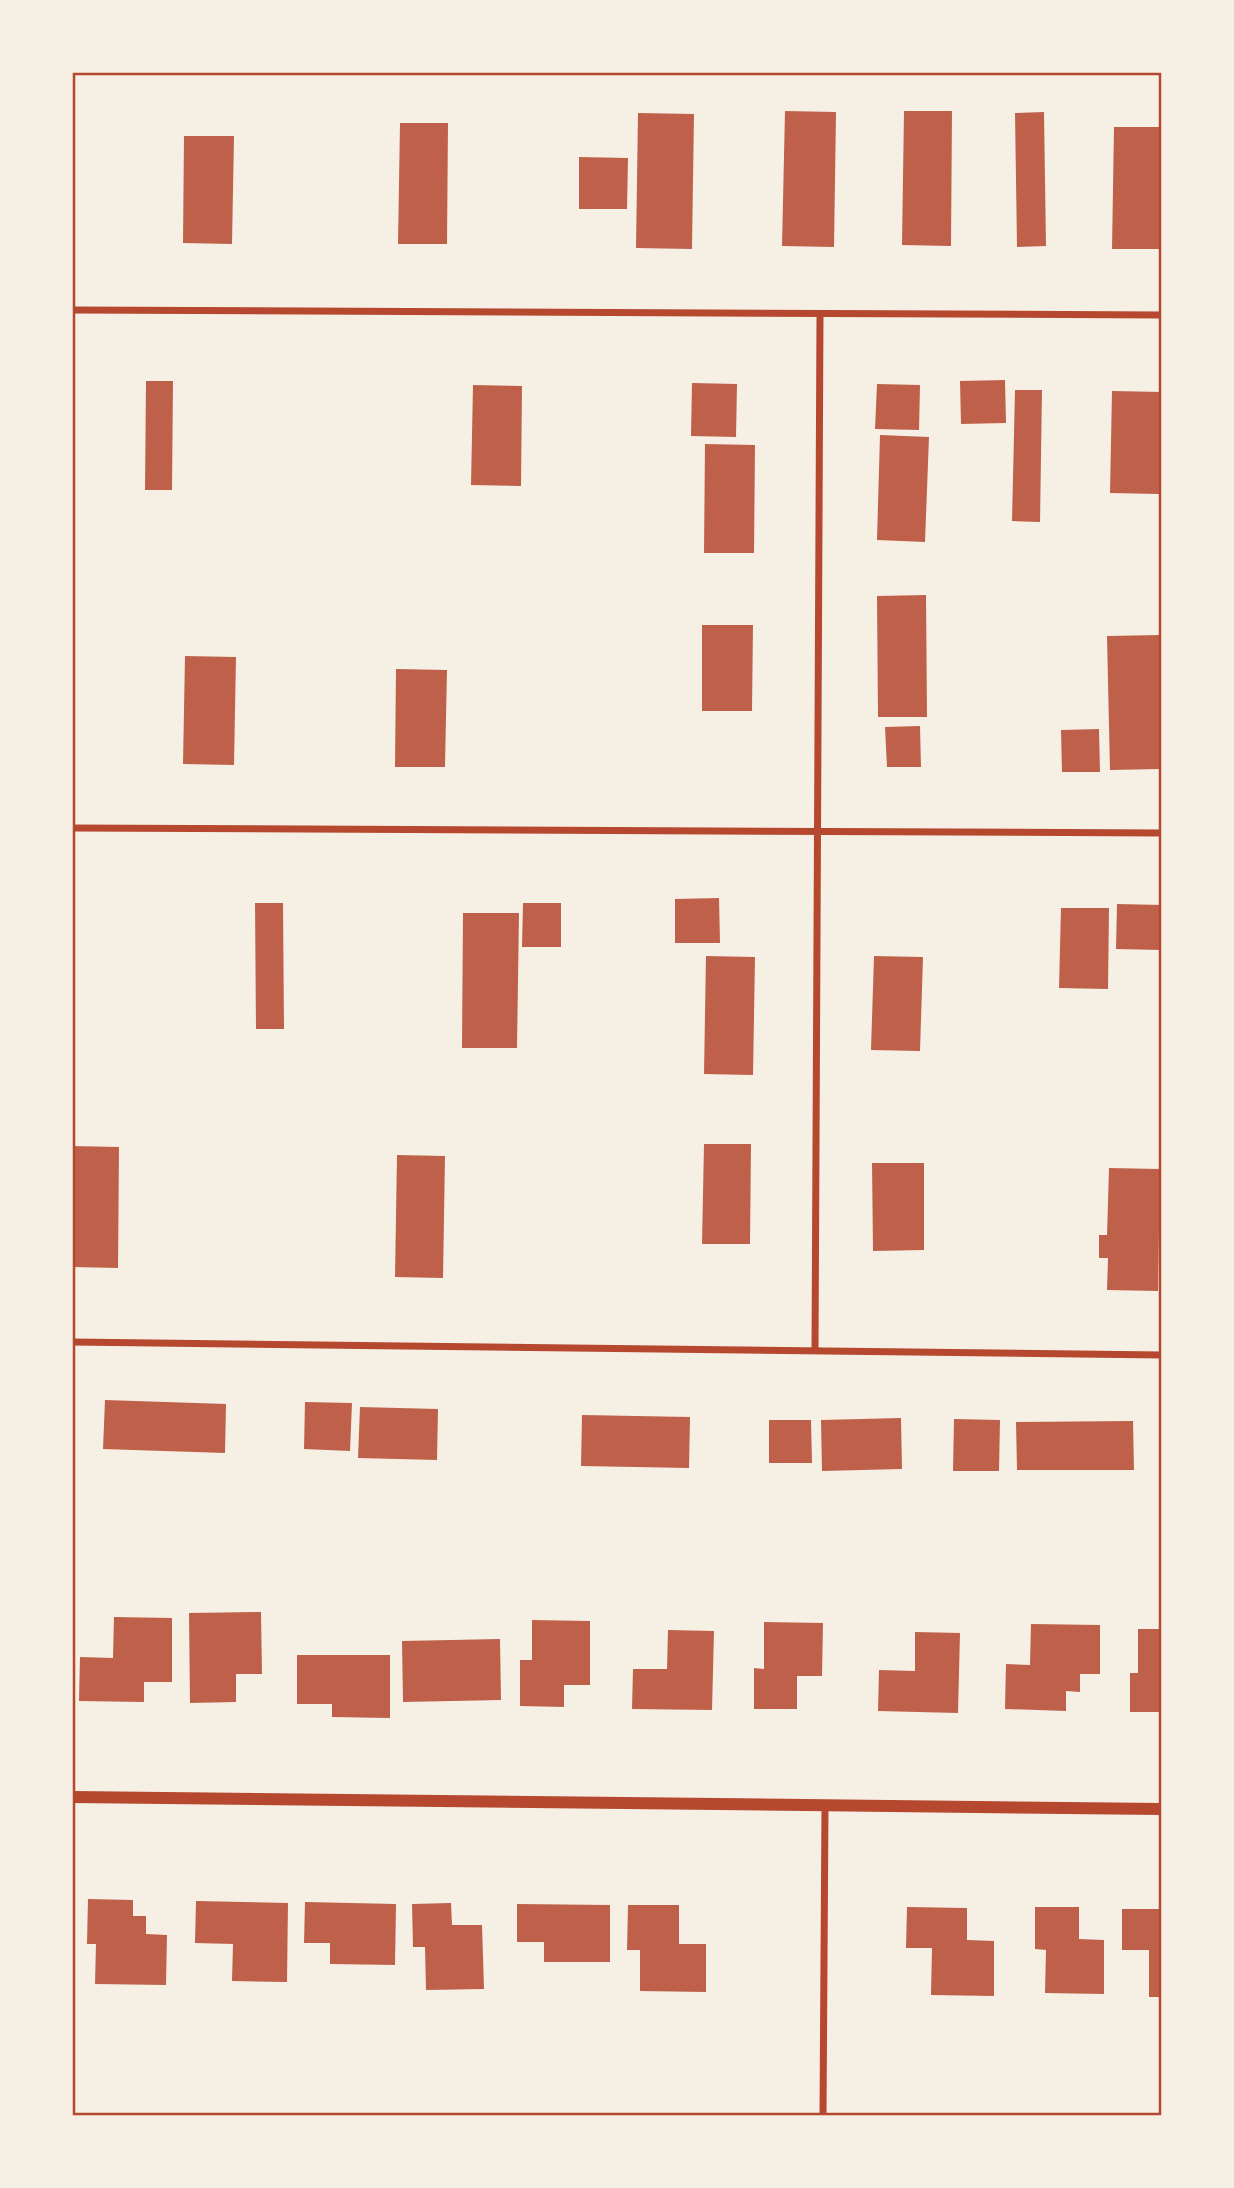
<svg xmlns="http://www.w3.org/2000/svg" width="1234" height="2188" viewBox="0 0 1234 2188" font-family="Raleway,sans-serif">
  <style>
    .building { fill: #bf614a }
    .lines { fill: none; stroke-linecap: round; stroke-linejoin: round }
    .minor { stroke: #b5482f; stroke-width: 7 }
    .tertiary { stroke: #b5482f; stroke-width: 12 }
    .neatline { fill: none; stroke: #b5482f; stroke-width: 2.5 }
  </style>
  <rect width="100%" height="100%" fill="#f6efe4"/>
  <path class="building" d="M785,111L836,112L834,247L782,246Z
    M904,111H952L951,246L902,245Z
    M1044,112L1046,246L1017,247L1015,113Z
    M638,113L694,114L692,249L636,248Z
    M400,123H448L447,244H398Z
    M1114,127H1160L1159,249H1112Z
    M184,136H234L232,244L183,243Z
    M579,157L628,158L627,209H579Z
    M1005,380L1006,423L961,424L960,381Z
    M146,381H173L172,490H145Z
    M692,383L737,384L736,437L691,436Z
    M877,384L920,385L919,430L875,429Z
    M473,385L522,386L521,486L471,485Z
    M1015,390H1042L1040,522L1012,521Z
    M1112,391L1162,392L1159,494L1110,493Z
    M880,435L929,437L925,542L877,540Z
    M705,444L755,445L754,553H704Z
    M926,595L927,717H878L877,596Z
    M702,625H753L752,711H702Z
    M1159,635L1160,769L1110,770L1107,636Z
    M185,656L236,657L234,765L183,764Z
    M396,669L447,670L445,767H395Z
    M920,726L921,767H887L885,727Z
    M1099,729L1100,772H1062L1061,730Z
    M719,898L720,943H675V899Z
    M255,903H283L284,1029H256Z
    M523,903H561V947H522Z
    M1117,904L1162,905V950L1116,949Z
    M1061,908H1109L1108,989L1059,988Z
    M463,913H519L517,1048H462Z
    M706,956L755,957L753,1075L704,1074Z
    M874,956L923,957L920,1051L871,1050Z
    M704,1144H751L750,1244H702Z
    M72,1146L119,1147L118,1268L72,1267Z
    M397,1155L445,1156L443,1278L395,1277Z
    M872,1163H924V1250L873,1251Z
    M1109,1168L1160,1169L1158,1291L1107,1290L1108,1258H1099V1235H1107Z
    M105,1400L226,1404L225,1453L103,1449Z
    M305,1402L352,1403L350,1451L304,1449Z
    M360,1407L438,1409L437,1460L358,1458Z
    M582,1415L690,1417L689,1468L581,1466Z
    M901,1418L902,1469L822,1471L821,1420Z
    M954,1419L1000,1420L999,1471H953Z
    M769,1420H811L812,1463H769Z
    M1133,1421L1134,1470H1017L1016,1422Z
    M261,1612L262,1674H236V1702L190,1703L189,1613Z
    M114,1617L172,1618V1682H144V1702L79,1701L80,1657L113,1658Z
    M532,1620L590,1621V1685H564V1707L520,1706V1660H532Z
    M764,1622L823,1623L822,1676H797V1709H754V1668L764,1669Z
    M1031,1624L1100,1625V1674H1080V1692L1066,1691V1711L1005,1709L1006,1664L1030,1665Z
    M1138,1629H1162V1712H1130V1673H1138Z
    M668,1630L714,1631L712,1710L632,1709L633,1669H667Z
    M915,1632L960,1633L958,1713L878,1711L879,1670L915,1671Z
    M500,1639L501,1700L403,1702L402,1641Z
    M297,1655H390V1718L332,1717V1704H297Z
    M88,1899L133,1900V1916H146V1934L167,1935L166,1985L95,1984L96,1944H87Z
    M196,1901L288,1903L287,1982L232,1981L233,1944L195,1943Z
    M305,1902L396,1904L395,1965L330,1964V1943H304Z
    M451,1903L452,1925H482L484,1989L426,1990L425,1947H413L412,1904Z
    M517,1904L610,1905V1962H544V1942H517Z
    M628,1905H679V1944H706V1992L640,1991V1950H627Z
    M907,1907L967,1908V1940L994,1941V1996L931,1995L932,1948H906Z
    M1035,1907H1079V1939L1104,1940V1994L1045,1993L1046,1950L1035,1949Z
    M1122,1909H1162V1997H1149V1950H1122Z"/>
  <g class="lines">
    <path class="minor" d="M72,310L1162,315
      M72,828L1162,833
      M72,1342L1162,1355
      M815,1351L820,314
      M823,2116L825,1806"/>
    <path class="tertiary" d="M72,1797L1162,1809"/>
  </g>
  <rect width="1234" height="2188" fill="none" stroke="#f6efe4" stroke-width="147"/>
  <rect x="74" y="74" width="1086" height="2040" class="neatline"/>
</svg>
